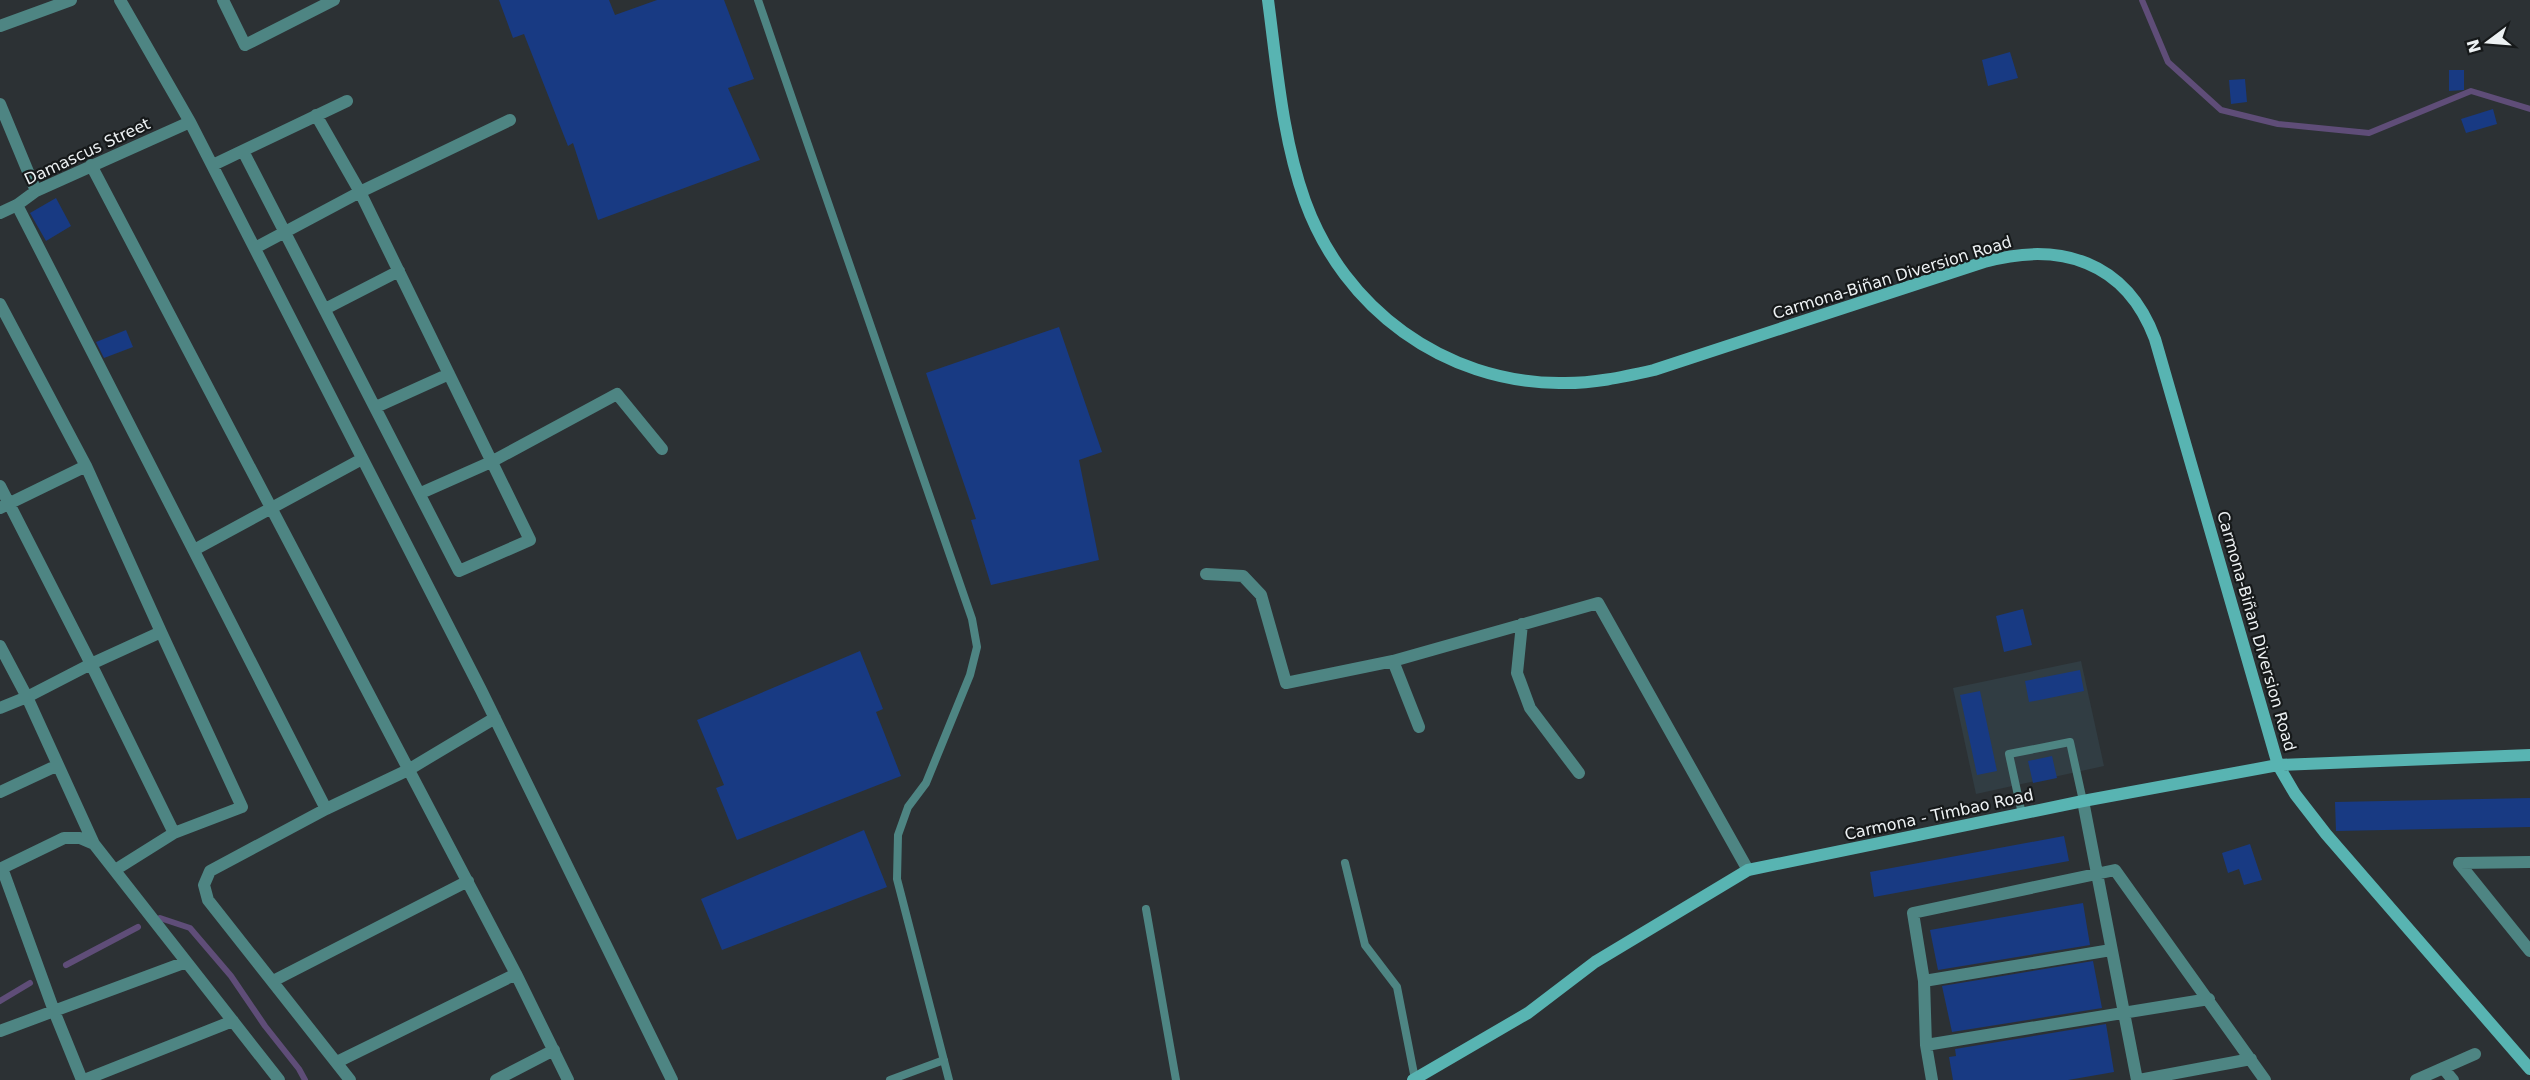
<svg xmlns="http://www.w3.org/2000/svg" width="2530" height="1080" viewBox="0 0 2530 1080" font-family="'DejaVu Sans',sans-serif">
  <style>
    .built { fill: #313d43 }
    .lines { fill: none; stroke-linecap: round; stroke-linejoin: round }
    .stream { stroke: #5f4d78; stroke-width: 6 }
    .building { fill: #183a83 }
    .service { stroke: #4e8583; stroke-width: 8 }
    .minor { stroke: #4e8583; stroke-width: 12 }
    .secondary { stroke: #58b4b2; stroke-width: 12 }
    .labels { text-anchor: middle; stroke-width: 4.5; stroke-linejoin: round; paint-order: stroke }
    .street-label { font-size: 16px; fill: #edf1f3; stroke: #16191a }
  </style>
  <rect width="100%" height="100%" fill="#2c3134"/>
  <path class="built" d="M2081,661L2104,766L1976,794L1953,688Z"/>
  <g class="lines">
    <path class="stream" d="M2142,0L2168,62L2221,110L2278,124L2369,133L2471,91L2530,109
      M160,918L190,928L231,976L265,1026L299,1069L305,1080
      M66,965L138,927
      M0,1001L30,983"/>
  </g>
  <path class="building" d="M499,0H609L615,15L657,0H724L754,79L728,88L760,160L598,220L573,143L568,146L524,34L513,38Z
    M2010,52L2018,78L1988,86L1982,60Z
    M2449,70H2464V90L2449,91Z
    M2245,79L2247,102L2231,104L2229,80Z
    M2493,109L2497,124L2466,133L2461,119Z
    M56,198L71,226L46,241L30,213Z
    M1059,327L1102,452L1079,460L1099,560L991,585L971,520L976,519L926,373Z
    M126,330L133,347L104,358L96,342Z
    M2023,609L2032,645L2004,652L1996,616Z
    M860,651L883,709L876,712L901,776L737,840L716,788L724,785L697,720Z
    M2080,670L2084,691L2029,702L2025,681Z
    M1980,691L1997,771L1977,775L1960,695Z
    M2052,756L2057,778L2033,783L2028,761Z
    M2530,798V827L2336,831L2335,802Z
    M864,830L887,887L722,950L701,899Z
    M2064,836L2069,861L1874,897L1870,872Z
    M2250,844L2262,880L2244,885L2239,869L2228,873L2222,853Z
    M2083,903L2090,945L1938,970L1930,930Z
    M2093,961L2102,1008L1952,1032L1942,986Z
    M2106,1024L2114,1072L2068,1080H1953L1949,1057L1956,1056L1955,1049Z"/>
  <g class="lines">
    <path class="service" d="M758,0L972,619L977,647L970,675L926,783L908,807L898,835L897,879L949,1080
      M2022,814L2009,754L2070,742L2083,801
      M1345,863L1365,945L1397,987L1415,1079
      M1146,909L1176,1080
      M890,1080L944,1060"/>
    <path class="minor" d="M120,0L190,122L481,690L672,1080
      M223,0L245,45L334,0
      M0,26L71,0
      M0,104L36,191
      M243,151L459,571L530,540L360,192L316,115
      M91,165L516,974L568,1080
      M213,165L347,101
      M17,205L326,809
      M0,213L17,205L36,191L190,122
      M255,248L360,192L510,120
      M0,304L86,466L161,632
      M325,309L399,271
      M376,407L449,374
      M0,486L91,664L161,632L242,807L174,833
      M421,493L491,462L617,394L662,449
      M0,508L86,466
      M194,550L362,459
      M1206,574L1243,576L1261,595L1286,683L1393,661L1598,603L1748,870
      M1522,624L1517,673L1530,708L1579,773
      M0,646L27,697L91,664L174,833L115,870
      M1393,661L1419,727
      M0,708L27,697L94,844
      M0,792L58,765
      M2083,801L2137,1080
      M2459,863L2530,951
      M2459,863L2530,862
      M2,868L54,1011L82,1080
      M0,869L64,838H80L94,844L279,1080
      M273,981L468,881
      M1924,981L2111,950
      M0,1031L186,962
      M1926,1045L2209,999
      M337,1062L516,974
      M2443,1068L2453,1080
      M84,1080L233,1021
      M350,1080L208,900L204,885L210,871L326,809L408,770L495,718
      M496,1080L554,1050
      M1932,1080L1926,1045L1924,981L1913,913L2115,870L2265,1080
      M2139,1080L2251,1059
      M2416,1080L2475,1054"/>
    <path class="secondary" d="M1268,0C1277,67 1282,137 1305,201C1344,309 1444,382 1559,383C1592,384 1623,377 1654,370L1984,262C2060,241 2126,261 2155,339L2278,765L2295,794L2326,834L2530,1069
      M1413,1080L1528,1013L1595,962L1748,870L2083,801L2278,765L2530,755"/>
  </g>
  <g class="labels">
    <g class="street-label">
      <text transform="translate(87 151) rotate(-25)" y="6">Damascus Street</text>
      <text transform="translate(1892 277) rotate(-17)" y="6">Carmona-Biñan Diversion Road</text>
      <text transform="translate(2257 631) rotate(74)" y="6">Carmona-Biñan Diversion Road</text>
      <text transform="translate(1939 814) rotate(-12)" y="6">Carmona - Timbao Road</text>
    </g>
  </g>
  <g transform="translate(2488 42) rotate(254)" stroke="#16191a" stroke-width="4.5" paint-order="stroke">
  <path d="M0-4.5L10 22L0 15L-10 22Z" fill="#edf1f3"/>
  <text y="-9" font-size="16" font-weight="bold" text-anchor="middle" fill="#edf1f3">N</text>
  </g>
</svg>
